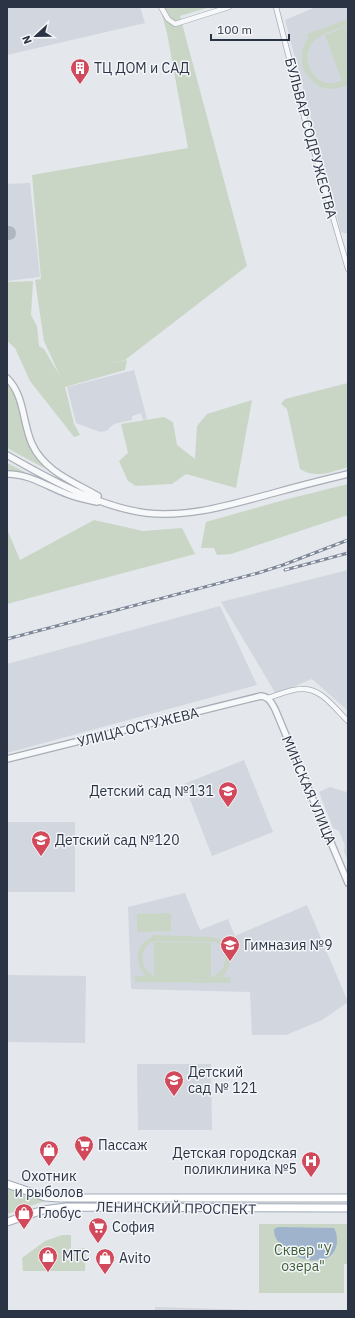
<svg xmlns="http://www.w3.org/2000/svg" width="355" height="1318" viewBox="0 0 355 1318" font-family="'IBM Plex Sans',sans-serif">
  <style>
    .built { fill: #d2d6de }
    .green { fill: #c9d6c5; fill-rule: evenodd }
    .water { fill: #9fb4cc }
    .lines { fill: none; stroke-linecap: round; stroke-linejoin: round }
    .taxiway { stroke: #b0b6c1; stroke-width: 14 }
    .minor-casing { stroke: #a9aeb7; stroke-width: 6 }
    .tertiary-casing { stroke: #a9aeb7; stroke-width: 8 }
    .primary-casing { stroke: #a3abb8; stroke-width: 9 }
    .minor { stroke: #f7f8fa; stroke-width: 4.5 }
    .tertiary { stroke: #f7f8fa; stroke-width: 5.5 }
    .primary { stroke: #fff; stroke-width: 7 }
    .rail-casing { stroke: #7d8696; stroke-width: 3 }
    .rail { stroke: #f4f6f9; stroke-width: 1.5; stroke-dasharray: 4.5; stroke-linecap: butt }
    .labels { text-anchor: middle; stroke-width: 3; stroke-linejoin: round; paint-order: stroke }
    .poi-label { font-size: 14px; fill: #2b3445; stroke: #f4f6f9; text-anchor: start }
    .street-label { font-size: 14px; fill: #2b3445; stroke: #f4f6f9 }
    .park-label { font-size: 14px; fill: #3f6138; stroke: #f4f6f9 }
  </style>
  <rect width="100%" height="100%" fill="#e4e7ec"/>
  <path class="built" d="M7,7H140L145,23L7,55Z
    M316,7H348V234L341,232L285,20Z
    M30,183L40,277L7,281V184Z
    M134,370L147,419L143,420L141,413L132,416V420L114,424L106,431L100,432L76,423L67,387Z
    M348,570V711L312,679L276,694L221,602Z
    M220,606L257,685L7,753V664Z
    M244,760L273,832L212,856L184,784Z
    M330,787L346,792L348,790V861L344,851L345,846L339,831L333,828L319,792Z
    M7,822H75V892H7Z
    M185,893L200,930L228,919L235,936L307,905L348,1002L322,1020L286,1035H252L250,992L131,989L128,907Z
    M7,975L86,976L85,1043L7,1042Z
    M137,1064H211L212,1130H138Z
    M155,1307L256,1310V1311H155Z"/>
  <path class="green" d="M160,7H210L180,16L247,266L125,360L109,364L127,360L125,370L65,387L74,424L80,435L74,437L30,381L15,348L7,341V282L33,281L31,315L37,326L39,346L44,349L60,376L44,341L35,280L41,279L32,175L188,148L167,33Z
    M348,19V25C336,30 320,33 312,43C300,59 313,85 333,83C336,83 339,81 342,81L325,35L348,26V78L343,80L348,79V85C342,87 336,89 329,89C314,88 300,71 302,56C302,49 305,43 308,38L307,34Z
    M7,382C23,398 21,427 30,447C34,455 41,461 44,468L7,448Z
    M348,383V467C332,472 315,479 300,469L287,409L281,404L285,399Z
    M252,400L236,488L186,474L172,484L136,486L128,481L119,461L128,453L121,424L164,417L173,422L177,445L195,459L197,426L207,414Z
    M7,463L25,472L24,473L7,471Z
    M348,484V515L231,554L217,555L214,548H201L206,522L284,500Z
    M94,520L143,531L182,528L195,554L7,604V529L20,560Z
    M171,913V931L137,932V914Z
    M152,935L211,937C232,939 236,964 222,977H231L230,983L135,982V976H146C134,964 135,945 152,937ZM155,941L216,942C229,952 229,971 211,977V943L154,942V976C139,968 138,946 155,941Z
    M7,1188L45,1201L7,1214Z
    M259,1224H348V1264H344V1293H259Z
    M62,1235H71V1248H86L85,1271H23L22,1258L45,1241Z"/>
  <path class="water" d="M278,1227L334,1228C337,1233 337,1238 337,1243C332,1278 272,1254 274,1229Z"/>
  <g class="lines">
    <path class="taxiway" d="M7,233H9"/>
    <g class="minor-casing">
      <path id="minor" d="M161,7L168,19L175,24L229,7
        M276,7L305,120L348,269
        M268,698C278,695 290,689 301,689C321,687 335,709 348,721"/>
    </g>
    <g class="tertiary-casing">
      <path id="tertiary" d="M7,378C25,396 22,422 32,444C44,471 74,482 98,496
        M7,455C47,478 99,507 146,513C191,518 232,504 274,493C299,486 323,480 348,474
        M7,474C30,474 46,486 67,494C77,498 87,500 97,502
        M7,759L261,696C269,697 271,702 275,709L348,883"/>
    </g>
    <g class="primary-casing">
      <path id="primary" d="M7,1184L45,1197L60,1198H348
        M7,1222L43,1210L66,1207L348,1208"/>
    </g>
    <use href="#minor" class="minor"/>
    <use href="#tertiary" class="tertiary"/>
    <use href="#primary" class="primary"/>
    <g class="rail-casing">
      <path id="rail" d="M285,570L348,553
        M7,639L258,573L283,565L348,540"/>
    </g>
    <use href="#rail" class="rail"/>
  </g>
  <defs>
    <g id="building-pin" transform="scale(1)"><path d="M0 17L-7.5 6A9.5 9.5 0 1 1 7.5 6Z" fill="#d1495b" stroke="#f4f6f9"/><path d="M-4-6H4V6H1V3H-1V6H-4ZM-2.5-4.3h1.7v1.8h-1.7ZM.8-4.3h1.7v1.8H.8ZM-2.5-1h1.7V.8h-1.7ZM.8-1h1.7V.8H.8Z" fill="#fff"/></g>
    <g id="school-pin" transform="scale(1)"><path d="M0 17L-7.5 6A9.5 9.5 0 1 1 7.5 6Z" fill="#d1495b" stroke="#f4f6f9"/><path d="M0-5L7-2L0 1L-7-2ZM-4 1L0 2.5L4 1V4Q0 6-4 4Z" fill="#fff"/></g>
    <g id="supermarket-pin" transform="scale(1)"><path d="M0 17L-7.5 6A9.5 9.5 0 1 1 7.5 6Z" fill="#d1495b" stroke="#f4f6f9"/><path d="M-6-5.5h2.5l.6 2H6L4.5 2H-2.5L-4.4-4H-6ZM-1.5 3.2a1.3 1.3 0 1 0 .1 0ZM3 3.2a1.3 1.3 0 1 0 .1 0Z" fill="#fff"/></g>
    <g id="shop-pin" transform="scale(1)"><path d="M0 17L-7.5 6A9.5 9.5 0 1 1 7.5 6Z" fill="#d1495b" stroke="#f4f6f9"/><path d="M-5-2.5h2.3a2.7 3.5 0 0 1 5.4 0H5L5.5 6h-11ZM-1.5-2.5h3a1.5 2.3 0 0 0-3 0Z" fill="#fff"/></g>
    <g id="hospital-pin" transform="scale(1)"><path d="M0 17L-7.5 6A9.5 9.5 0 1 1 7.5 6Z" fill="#d1495b" stroke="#f4f6f9"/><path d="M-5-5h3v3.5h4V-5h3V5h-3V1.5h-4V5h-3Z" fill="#fff"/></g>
  </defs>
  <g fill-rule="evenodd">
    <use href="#building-pin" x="80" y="68"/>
    <use href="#school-pin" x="228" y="791"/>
    <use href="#school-pin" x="41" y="840"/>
    <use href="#school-pin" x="230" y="945"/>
    <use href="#school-pin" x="174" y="1080"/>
    <use href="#supermarket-pin" x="84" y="1145"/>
    <use href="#shop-pin" x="49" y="1150"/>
    <use href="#hospital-pin" x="311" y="1161"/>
    <use href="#shop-pin" x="24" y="1213"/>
    <use href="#supermarket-pin" x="98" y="1227"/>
    <use href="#shop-pin" x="48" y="1256"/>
    <use href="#shop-pin" x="105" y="1258"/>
  </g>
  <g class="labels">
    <g class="poi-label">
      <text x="94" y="73">ТЦ ДОМ и САД</text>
      <text x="214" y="796" text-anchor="end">Детский сад №131</text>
      <text x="55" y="845">Детский сад №120</text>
      <text x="244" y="950">Гимназия №9</text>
      <text x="188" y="1077">Детский<tspan x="188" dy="16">сад № 121</tspan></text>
      <text x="98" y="1150">Пассаж</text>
      <text x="297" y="1158" text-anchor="end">Детская городская<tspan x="297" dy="16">поликлиника №5</tspan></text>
      <text x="49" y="1181" text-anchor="middle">Охотник<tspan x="49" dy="16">и рыболов</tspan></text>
      <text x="38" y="1218">Глобус</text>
      <text x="112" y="1232">София</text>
      <text x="62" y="1261">МТС</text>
      <text x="119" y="1263">Avito</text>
    </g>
    <g class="street-label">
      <text transform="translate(311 138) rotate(75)" y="5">БУЛЬВАР СОДРУЖЕСТВА</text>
      <text transform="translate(138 727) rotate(-14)" y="5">УЛИЦА ОСТУЖЕВА</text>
      <text transform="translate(309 790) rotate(67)" y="5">МИНСКАЯ УЛИЦА</text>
      <text transform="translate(176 1208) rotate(1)" y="5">ЛЕНИНСКИЙ ПРОСПЕКТ</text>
    </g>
    <g class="park-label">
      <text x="303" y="1255">Сквер "У<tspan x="303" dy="16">озера"</tspan></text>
    </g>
  </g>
  <rect width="355" height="1318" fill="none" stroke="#2b3445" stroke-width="16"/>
  <g transform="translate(36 36) rotate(248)" stroke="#f4f6f9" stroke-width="3" paint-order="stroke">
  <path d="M0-3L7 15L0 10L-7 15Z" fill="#2b3445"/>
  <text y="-6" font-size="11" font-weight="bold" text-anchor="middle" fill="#2b3445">N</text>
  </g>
  <path d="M211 34v6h78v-6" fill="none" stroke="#2b3445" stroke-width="2"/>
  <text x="217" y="34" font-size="12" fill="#2b3445" stroke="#f4f6f9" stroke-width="3" paint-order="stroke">100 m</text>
</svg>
